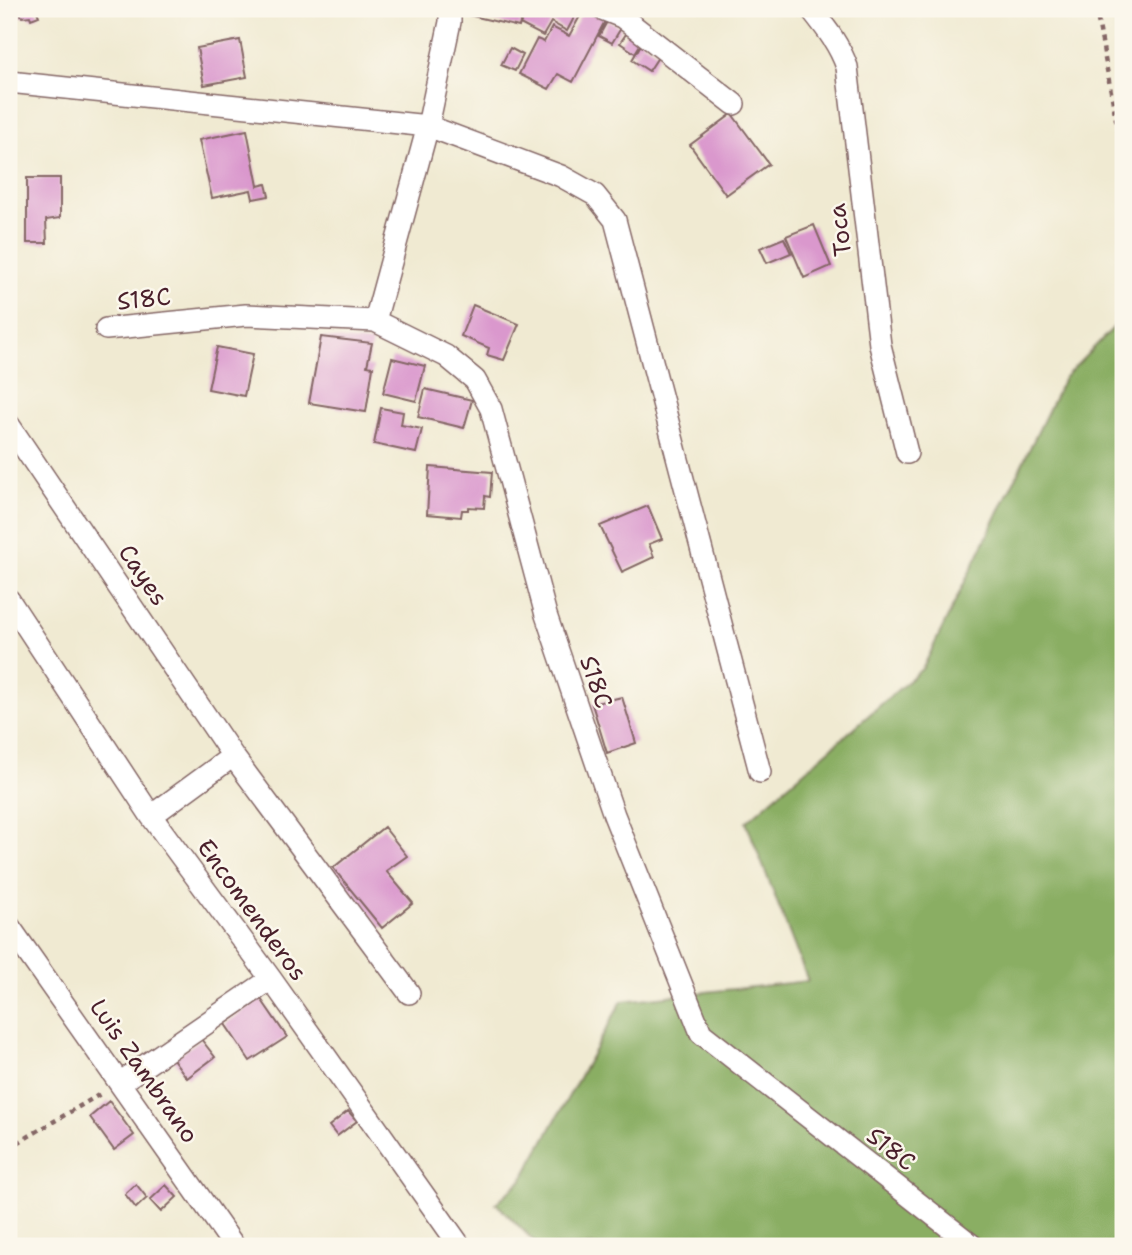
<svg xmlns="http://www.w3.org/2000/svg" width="1132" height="1255" viewBox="0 0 1132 1255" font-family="'Shantell Sans',sans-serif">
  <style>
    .forest { fill: #8aae63; stroke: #6a6647; stroke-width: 2 }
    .building { fill: #da98cd }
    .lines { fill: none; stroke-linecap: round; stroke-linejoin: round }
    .street-casing { stroke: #846665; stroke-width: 24 }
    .path { stroke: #846665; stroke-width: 4.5; stroke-dasharray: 5 5; stroke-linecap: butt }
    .street { stroke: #fff; stroke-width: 21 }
    .labels { text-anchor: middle; stroke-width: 5; stroke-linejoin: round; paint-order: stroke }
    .street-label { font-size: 24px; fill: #4a1f2b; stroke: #fbf7ec }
  </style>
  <rect width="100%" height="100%" fill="#fbf7ec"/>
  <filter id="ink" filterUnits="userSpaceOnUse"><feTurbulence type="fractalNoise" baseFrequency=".0143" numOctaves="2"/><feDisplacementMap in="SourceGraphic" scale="14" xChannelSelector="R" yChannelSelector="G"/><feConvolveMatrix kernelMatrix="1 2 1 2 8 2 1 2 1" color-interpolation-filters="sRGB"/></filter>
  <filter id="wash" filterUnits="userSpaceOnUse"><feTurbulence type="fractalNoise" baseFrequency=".00686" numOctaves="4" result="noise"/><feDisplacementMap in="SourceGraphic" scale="28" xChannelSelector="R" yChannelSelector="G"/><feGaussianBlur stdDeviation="1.57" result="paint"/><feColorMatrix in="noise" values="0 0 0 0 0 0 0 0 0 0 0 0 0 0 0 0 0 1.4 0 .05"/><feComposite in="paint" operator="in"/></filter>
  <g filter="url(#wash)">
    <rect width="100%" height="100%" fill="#f0ead2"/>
    <path class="forest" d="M1123,318V1246H539L496,1203L522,1180L622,1001L808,981L746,822L923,668L1064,378Z"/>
    <g id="blocks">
      <path class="building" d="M19,9H36L39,16L31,19L30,16L22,17Z
        M465,9H523L519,27L464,14Z
        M528,9H571L577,12L567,31L551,22L543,36L520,24Z
        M584,9L606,19L573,82L558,74L549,89L519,74L537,39L544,42L552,27L569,36Z
        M608,20L621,28L612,43L599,36Z
        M628,31L643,40L635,53L620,43Z
        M240,40L247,77L204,85L197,48Z
        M642,43L660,54L649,71L632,60Z
        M510,48L523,55L515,71L501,65Z
        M732,114L769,164L726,195L690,145Z
        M247,130L258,186L266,184L269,196L253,199L251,190L212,198L199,140Z
        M27,178H60V218L46,220L47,243H27Z
        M814,225L831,266L804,278L786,236Z
        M784,238L791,253L767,263L760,248Z
        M473,305L519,324L504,360L487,355L489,348L461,336Z
        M321,337L372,343L367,366L373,367L366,412L309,403Z
        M217,347L253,354L244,396L208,389Z
        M392,358L425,366L416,401L383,393Z
        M425,389L472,400L464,428L418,417Z
        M381,408L403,412L401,425L422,429L416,453L374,444Z
        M430,467L492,472L490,497L485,496L484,508L468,507V510H462L461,517L427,514Z
        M648,506L662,539L649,544L654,557L622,572L600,526Z
        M622,697L636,743L607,753L592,704Z
        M384,827L407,856L386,871L413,903L382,928L333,868Z
        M261,999L287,1037L250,1061L225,1024Z
        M201,1039L215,1057L187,1078L173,1059Z
        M109,1101L134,1135L114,1150L90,1117Z
        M348,1111L357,1121L337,1136L329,1126Z
        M136,1184L147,1198L136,1208L125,1194Z
        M166,1185L177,1197L161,1212L150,1200Z"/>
    </g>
  </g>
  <g filter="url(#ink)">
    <use href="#blocks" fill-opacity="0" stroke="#846665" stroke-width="2"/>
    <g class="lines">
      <g class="street-casing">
        <path id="street" d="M602,9L622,17L734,104
          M811,9C826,28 839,44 847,67L880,345L907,453
          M9,82L428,126L561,176L595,195L615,220L760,772
          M375,321L428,126L450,22V9
          M106,329L246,315L375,321L446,356L475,380L491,409L546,615L614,815L701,1033L973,1246
          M9,425L233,756L409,993
          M9,600L151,816L271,979L460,1246
          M151,816L233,756
          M9,926L234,1246
          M121,1082L271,979"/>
      </g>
      <path class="path" d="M1096,9L1123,158
        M9,1148L102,1093"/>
      <use href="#street" class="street"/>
    </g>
  </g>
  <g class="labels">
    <g class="street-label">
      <text transform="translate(840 230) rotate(-97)" y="8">Toca</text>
      <text transform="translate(144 299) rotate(-6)" y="8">S18C</text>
      <text transform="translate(143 575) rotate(56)" y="8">Cayes</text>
      <text transform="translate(596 682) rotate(71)" y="8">S18C</text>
      <text transform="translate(252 910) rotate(54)" y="8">Encomenderos</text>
      <text transform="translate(144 1071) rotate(55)" y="8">Luis Zambrano</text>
      <text transform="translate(891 1149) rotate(38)" y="8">S18C</text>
    </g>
  </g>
  <rect width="1132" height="1255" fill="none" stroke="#fbf7ec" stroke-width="35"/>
</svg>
